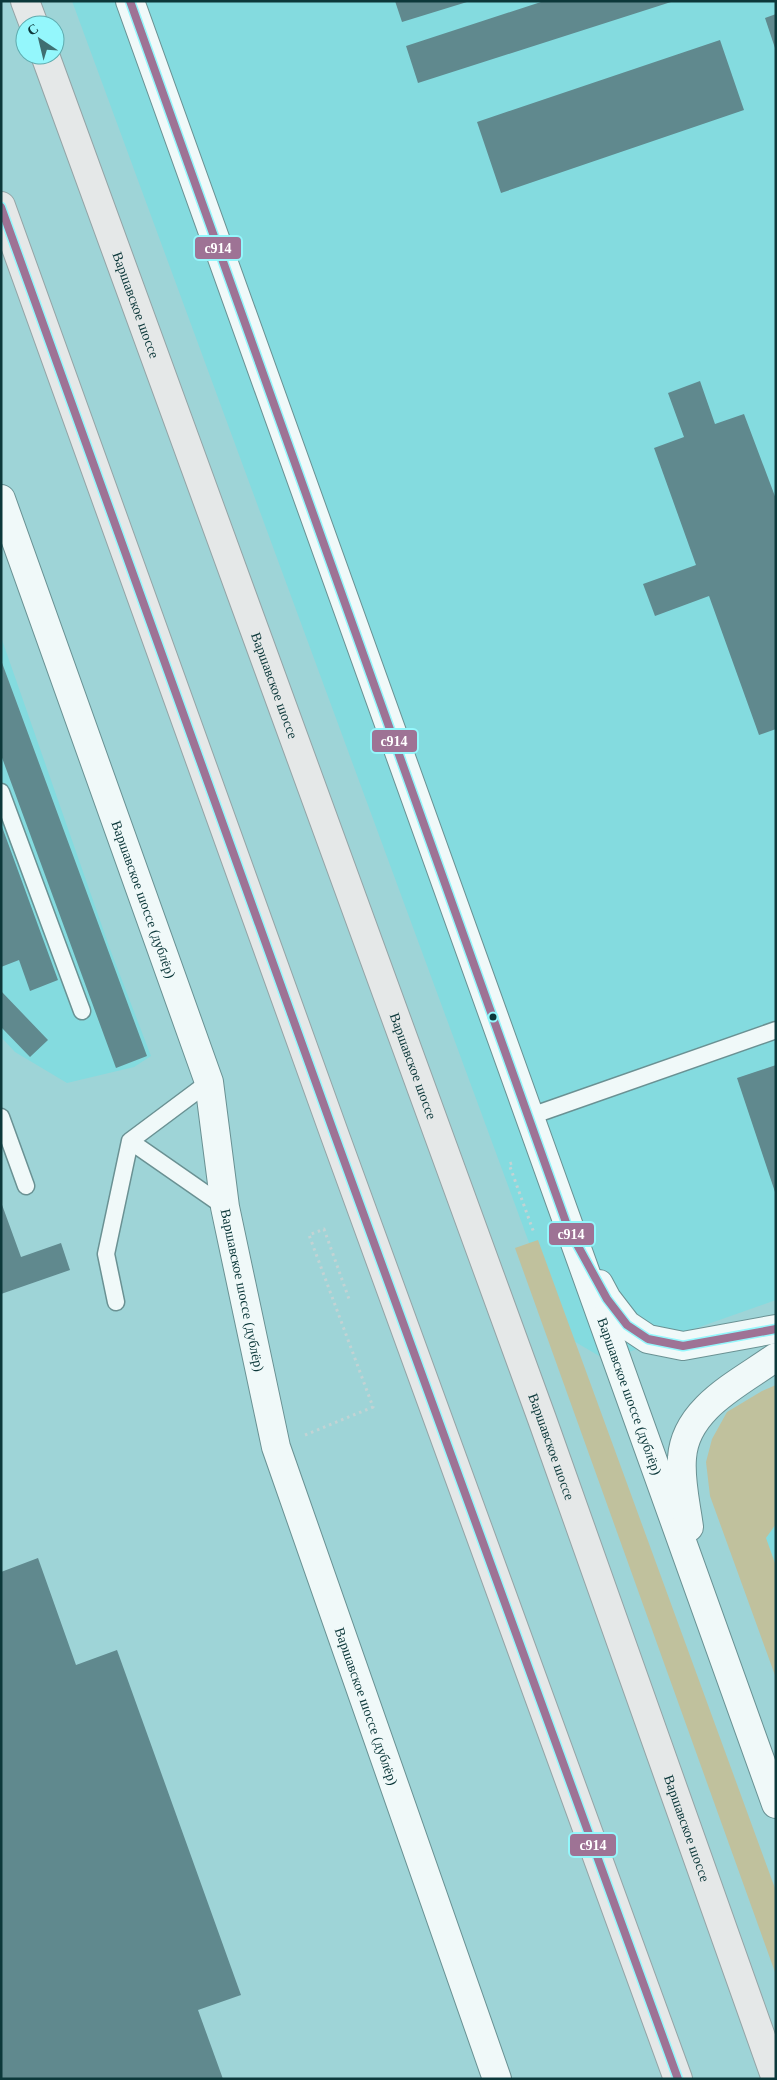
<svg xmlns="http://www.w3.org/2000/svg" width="777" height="2080" viewBox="0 0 777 2080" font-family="Georgia,serif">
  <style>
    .built { fill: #84dbdf }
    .green { fill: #c0c19d }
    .building { fill: #60898e }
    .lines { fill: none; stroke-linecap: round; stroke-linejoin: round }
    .lane-casing { stroke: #6a9193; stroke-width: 19 }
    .secondary-casing { stroke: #6a9193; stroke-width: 30 }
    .primary-casing { stroke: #94a4a6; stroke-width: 30 }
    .path { stroke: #c2d3d4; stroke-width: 3; stroke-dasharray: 2.5 4; stroke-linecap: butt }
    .lane { stroke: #f0f9f9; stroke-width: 16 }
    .secondary { stroke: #f0f9f9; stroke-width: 28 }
    .primary { stroke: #e5e8e8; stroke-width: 28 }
    .bus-1-casing { stroke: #94f7fc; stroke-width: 11 }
    .bus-1 { stroke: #9e7395; stroke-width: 8 }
    .bus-dot { fill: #0c383a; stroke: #94f7fc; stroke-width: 2 }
    .labels { text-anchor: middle; stroke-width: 5; stroke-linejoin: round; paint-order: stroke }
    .street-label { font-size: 14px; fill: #0c383a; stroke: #94f7fc }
    .line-badge { stroke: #94f7fc; stroke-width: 2 }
    .badge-label { font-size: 14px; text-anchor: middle; font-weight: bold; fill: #fff }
  </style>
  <rect width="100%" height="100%" fill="#9ed4d7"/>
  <path class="built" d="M72,1H776V1300L606,1360L572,1340L549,1297Z
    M1,637L110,949L151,1056L134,1067L67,1083L15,1052L1,1037Z
    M776,1524V1566L765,1537Z"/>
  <path class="green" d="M538,1240L776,1891V1975L515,1248Z
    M776,1385V1524L766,1538L776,1566V1678L710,1496L706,1462L712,1439L727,1412L762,1391Z"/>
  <path class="building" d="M395,1H467V2L402,22Z
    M544,1L671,2L418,83L406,46Z
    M776,14V48H775L765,18Z
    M720,40L744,110L501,193L477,122Z
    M700,381L715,424L744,414L776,499V729L759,735L709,596L655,616L643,584L696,565L654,448L684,437L668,393Z
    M1,660L147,1056L116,1068L1,755Z
    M1,824L58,980L30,991L19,960L1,967Z
    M1,991L48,1040L30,1057L1,1027Z
    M776,1065V1192H775L737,1078Z
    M1,1202L21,1257L61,1243L70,1270L1,1294Z
    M38,1558L76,1665L117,1650L241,1995L198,2010L223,2079H1V1572Z"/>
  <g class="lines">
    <g class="lane-casing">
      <path id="lane" d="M1,792L82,1011
        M1,1117L26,1186
        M528,1117L776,1030
        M130,1141L225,1207
        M116,1302L106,1254L130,1141L209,1082"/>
    </g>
    <g class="secondary-casing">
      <g id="secondary">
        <path id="s1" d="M130,1L776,1804"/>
        <path id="s2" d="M1,499L209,1082L225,1207L276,1447L497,2079"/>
        <path d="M599,1284L607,1299L627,1325L648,1339L683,1346L776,1329"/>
        <path d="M689,1527C686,1504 680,1481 682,1458C685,1408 740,1383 776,1357"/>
      </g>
    </g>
    <g class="primary-casing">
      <g id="primary">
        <path d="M25,1L34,25"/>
        <path id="s3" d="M45,55L542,1419L776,2079"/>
        <path d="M1,206L334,1133L678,2079"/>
      </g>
    </g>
    <path class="path" d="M512,1163L509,1164L534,1233
      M305,1435L373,1407L309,1235L324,1229L349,1299"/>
    <use href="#lane" class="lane"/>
    <use href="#secondary" class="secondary"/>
    <use href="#primary" class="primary"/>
    <g class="bus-1-casing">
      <path id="bus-1" d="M130,1L568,1228L607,1299L627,1325L648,1339L683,1346L776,1329
        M1,207L334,1133L678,2079"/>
    </g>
    <use href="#bus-1" class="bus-1"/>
  </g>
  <circle class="bus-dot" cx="493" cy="1017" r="4.5"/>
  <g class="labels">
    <g class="street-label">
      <text dy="5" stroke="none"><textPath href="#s3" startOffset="266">Варшавское шоссе</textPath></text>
      <text dy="5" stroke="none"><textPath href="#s3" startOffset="671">Варшавское шоссе</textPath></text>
      <text dy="5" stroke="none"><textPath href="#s2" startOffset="425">Варшавское шоссе (дублёр)</textPath></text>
      <text dy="5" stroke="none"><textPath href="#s3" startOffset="1076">Варшавское шоссе</textPath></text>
      <text dy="5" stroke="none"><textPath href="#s2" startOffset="830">Варшавское шоссе (дублёр)</textPath></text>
      <text dy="5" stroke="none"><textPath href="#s1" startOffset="1482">Варшавское шоссе (дублёр)</textPath></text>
      <text dy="5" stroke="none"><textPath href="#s3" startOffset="1481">Варшавское шоссе</textPath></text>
      <text dy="5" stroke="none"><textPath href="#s2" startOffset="1265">Варшавское шоссе (дублёр)</textPath></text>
      <text dy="5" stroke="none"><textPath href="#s3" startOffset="1886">Варшавское шоссе</textPath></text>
    </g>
  </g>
  <g class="line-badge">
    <rect x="194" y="236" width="48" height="24" rx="5" fill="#9e7395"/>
    <rect x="371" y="729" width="47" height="24" rx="5" fill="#9e7395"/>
    <rect x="548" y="1222" width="47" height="24" rx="5" fill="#9e7395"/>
    <rect x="569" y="1833" width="48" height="24" rx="5" fill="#9e7395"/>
  </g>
  <g class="badge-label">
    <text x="218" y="253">с914</text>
    <text x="394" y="746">с914</text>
    <text x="571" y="1239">с914</text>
    <text x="593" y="1850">с914</text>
  </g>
  <rect width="777" height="2080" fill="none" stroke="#0c383a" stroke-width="5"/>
  <g transform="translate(40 40) rotate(325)"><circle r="24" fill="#94f7fc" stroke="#5eabae"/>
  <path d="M0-4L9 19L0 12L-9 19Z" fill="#3f6f71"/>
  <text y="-8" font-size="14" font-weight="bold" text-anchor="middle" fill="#0c383a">С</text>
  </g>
</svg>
